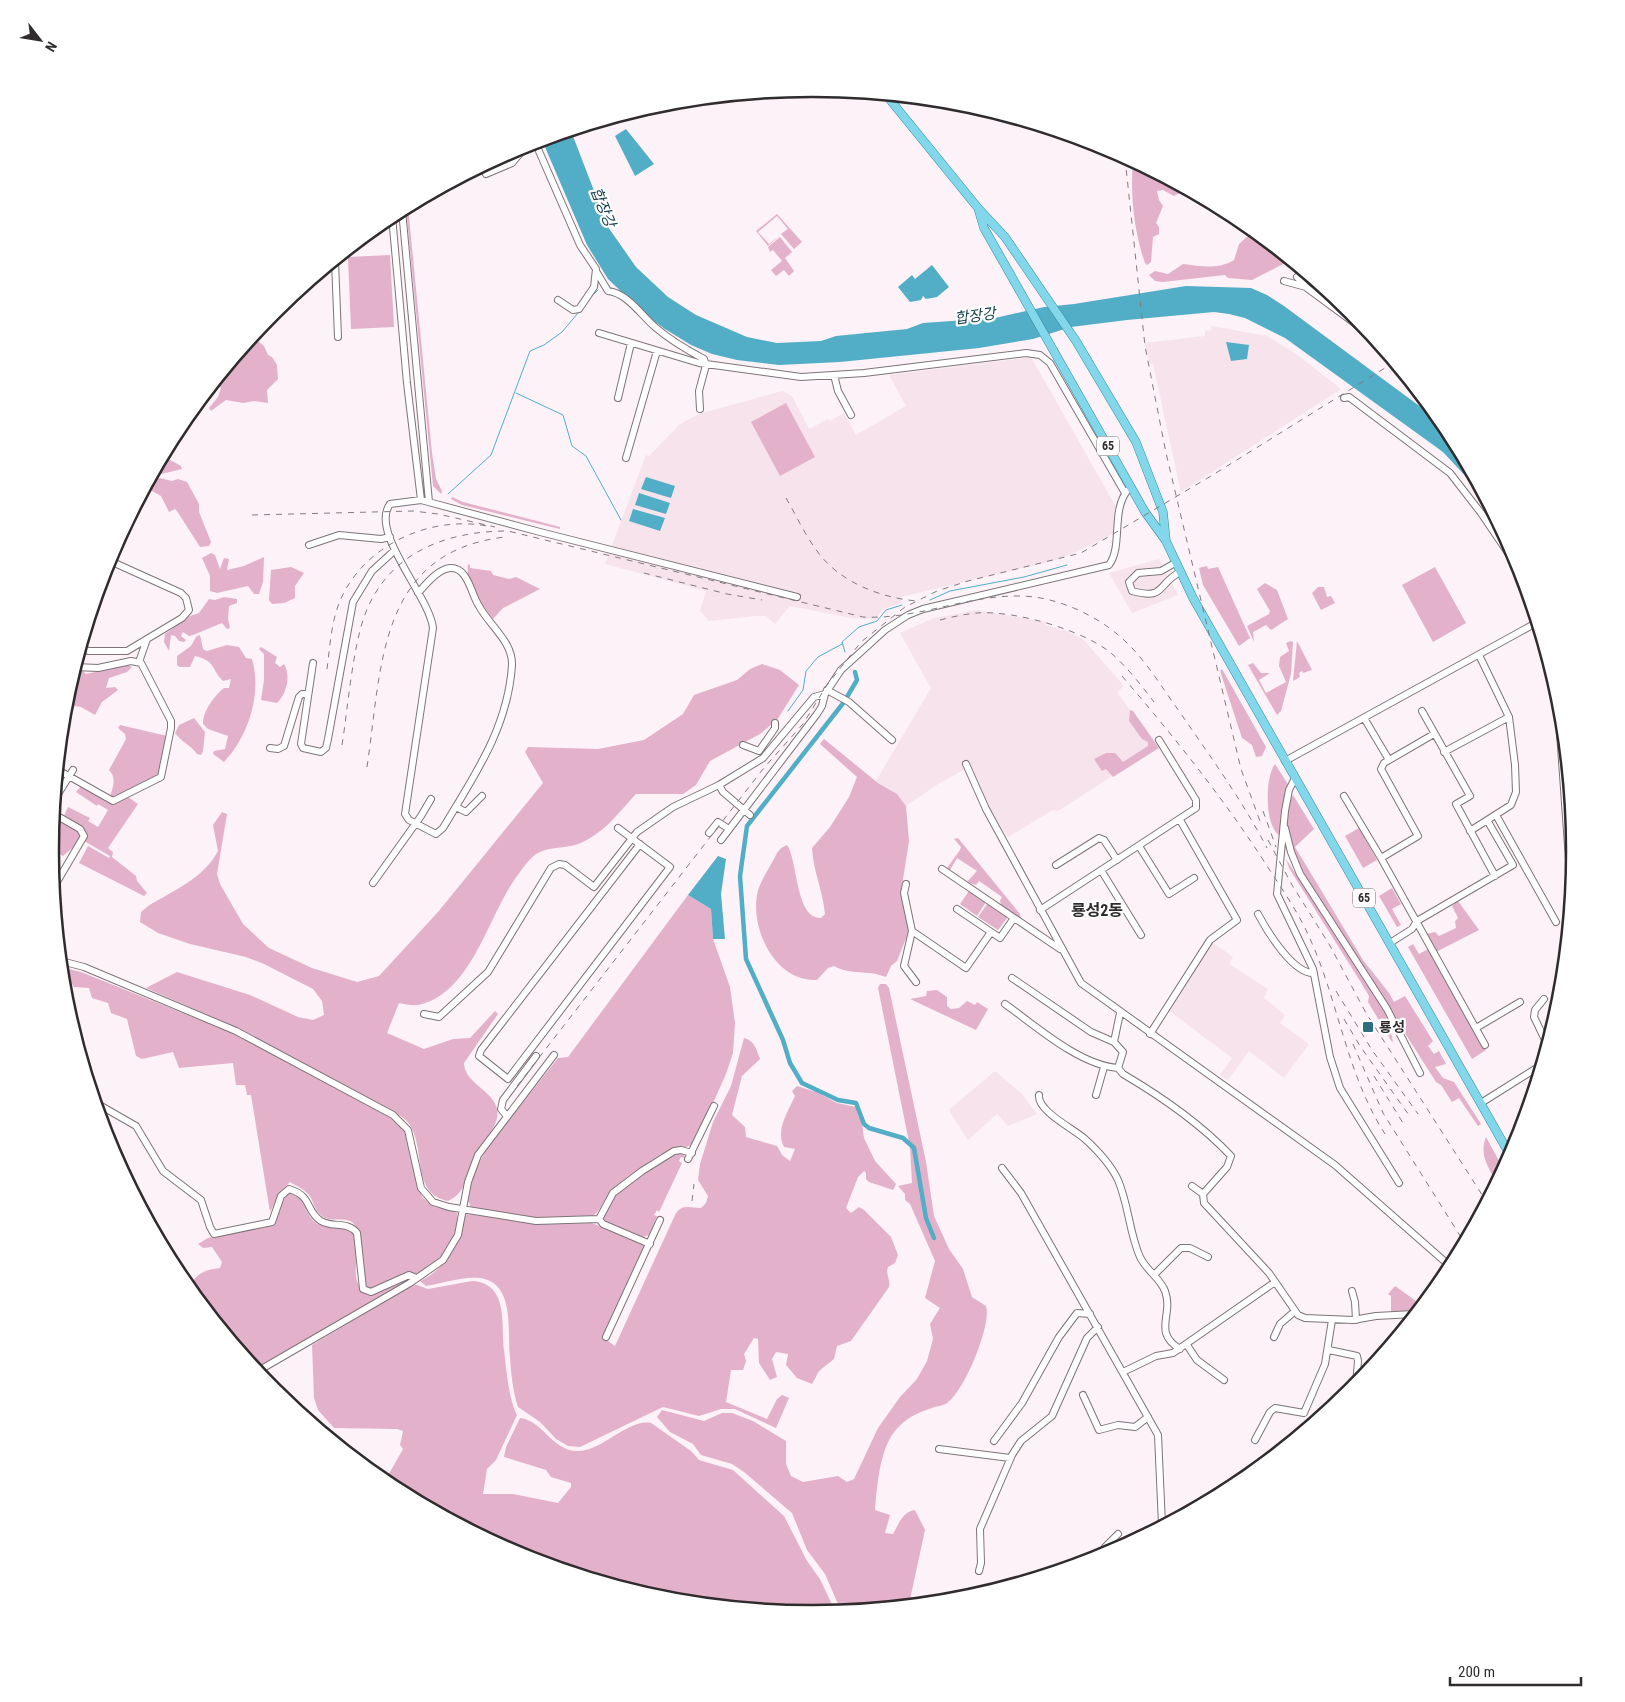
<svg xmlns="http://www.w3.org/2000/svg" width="1625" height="1702" viewBox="0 0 1625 1702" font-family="'Roboto Condensed','Noto Sans KR',sans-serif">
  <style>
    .built { fill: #f6e3eb }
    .green { fill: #e4b1ca }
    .water { fill: #52adc6 }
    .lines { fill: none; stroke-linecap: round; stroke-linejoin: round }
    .stream { stroke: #52adc6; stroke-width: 1 }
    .canal { stroke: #52adc6; stroke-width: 4.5 }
    .minor-casing { stroke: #7d7478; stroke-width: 8 }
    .major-casing { stroke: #318aa0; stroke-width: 9 }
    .minor { stroke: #fff; stroke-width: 6 }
    .major { stroke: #83d7eb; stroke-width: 8 }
    .rail { stroke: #827b7e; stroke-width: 1; stroke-dasharray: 6 6; stroke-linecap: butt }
    .poi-dot { fill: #2c6e80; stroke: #fff; stroke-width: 2 }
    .labels { text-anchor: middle; stroke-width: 4.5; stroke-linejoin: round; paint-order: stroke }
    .shield { fill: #fff; stroke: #6e6b6d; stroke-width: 1 }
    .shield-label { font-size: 12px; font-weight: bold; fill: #302c2e }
    .poi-label { font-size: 14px; font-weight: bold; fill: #302c2e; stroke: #fff; text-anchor: start }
    .water-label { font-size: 15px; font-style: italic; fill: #18414d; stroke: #fff }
    .quarter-label { font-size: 16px; font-weight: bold; fill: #302c2e; stroke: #fff }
    .rim { fill: none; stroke: #302c2e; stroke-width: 2.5 }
  </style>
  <rect width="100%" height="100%" fill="#fdf2f7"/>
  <path class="built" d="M1211,326L1267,336L1295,353L1341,389L1181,492L1153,364H1150L1145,343L1205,336V331L1212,330Z
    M1031,357L1116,507L1114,533L1099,541L1060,559L901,597V603L883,609L876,619L852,618L790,606L775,624L766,616H756L709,621L700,611L706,591L605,564L646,455L649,456L680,424L699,414L782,391L792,396L809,429L828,419L830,421L844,413L856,435L906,406L889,375Z
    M1159,559L1178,595L1132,613L1109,573Z
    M977,610L1046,622L1045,625L1069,632L1083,639L1124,686L1117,692L1157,747L1058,811L1053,810L1008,837L989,810L969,767L938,784L906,806L897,794L876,781L931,688L900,633L934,618Z
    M1212,942L1233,957L1229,964L1268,989L1264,998L1285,1015L1280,1023L1309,1044L1284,1078L1249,1051L1228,1080L1220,1075L1232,1058L1168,1010Z
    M995,1071L1021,1093L1037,1114L1008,1126L997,1114L968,1140L950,1112V1109Z"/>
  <path class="green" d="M1133,162L1185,190L1174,196L1163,190L1157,191L1159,200L1163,206L1156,223L1159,227V234L1153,237L1151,262L1147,265L1145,263C1134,232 1130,194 1133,162Z
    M408,207L432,453L436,479L442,491L441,494L433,486L406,208Z
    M777,214L802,242L794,249L781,234L788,229L777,216L758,232L769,244L779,236L768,246L756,231Z
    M1253,231L1289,261L1252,280L1228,278L1225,275L1163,282L1155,281L1149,275L1155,271L1168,274L1183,264C1201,266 1217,270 1234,260L1239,244Z
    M780,237L792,252L785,258L794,271L789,276L784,270L776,276L771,270L782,261L773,250L770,252L768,247Z
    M390,255L394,327L351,329L348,257Z
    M253,337L264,346L268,355L272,357L277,365L278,379L267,390L268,403L254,401L243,403L226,400L211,411L209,408L218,397L221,388L214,384Z
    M786,403L815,457L780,476L751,422Z
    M163,456L181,466L182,469L153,476Z
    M160,478L172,481L178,479L187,482L199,504V512L211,542L209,546L200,547L177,511L175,509L169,512L161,496L149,489L152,480Z
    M452,497L463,502L560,527V529L462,505L451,499Z
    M211,553L215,555L220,569L224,558L229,559L227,570L244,566L264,557L263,582L259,594H254L248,586L217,593L210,591V576L202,558Z
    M468,564L470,565V568L491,571L493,575L509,579L516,577L540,589L503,608L493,619C482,605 465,583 468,564Z
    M1207,566L1208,569L1218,567L1250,638L1239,646L1203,585L1199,568Z
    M291,567L304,573L295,586V598L284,603L272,604L269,600L271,570Z
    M1435,567L1466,623L1433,642L1402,585Z
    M1265,583L1277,590L1288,619L1271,630L1266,625L1253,632L1254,642L1247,626L1269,614L1270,611L1257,589Z
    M1318,587H1324L1327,597L1331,596L1335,603L1321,610L1312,593Z
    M224,597L237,599V603L229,606L228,619L230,628L227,629L222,623L193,635L189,636L183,632L181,636L186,640L184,642L179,641L175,636L171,635L169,651L164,642L165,634L190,616L199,613L209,599L215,600Z
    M200,635L203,649L207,651L227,645L239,647L246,658L252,659C262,693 249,736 224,762L213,754L214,751L225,749L228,736L208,729L203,724C203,711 214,696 224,688H229L231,679L223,681C211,669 216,661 195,656L190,667H180L177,665V656L191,646L196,637Z
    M1291,641L1293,642L1291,674L1281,711L1277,715L1248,665L1253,663L1261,673H1270L1259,680L1266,693L1286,682L1279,666L1280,657L1289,651L1286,643Z
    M1297,641L1312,670L1303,673L1302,671L1299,673L1300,677L1293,681Z
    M261,647L277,657L275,663L280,667L284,664C291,676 287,693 277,703L261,700L264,680V654L259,649Z
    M762,664L780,670L799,685L777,720L760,734L710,761L696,785L683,794H636C618,813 607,830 583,842C569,849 551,846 538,853C530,857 523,868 517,876C488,915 472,994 418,1005C412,1006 405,1004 399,1003L387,1033L424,1049L453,1039L470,1038L495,1011L498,1014L464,1063C464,1083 493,1090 497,1109C501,1126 481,1142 474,1156C469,1166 468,1179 462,1189C458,1195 454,1198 448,1201C411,1193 426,1151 410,1125C407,1120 401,1116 395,1113L244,1031L146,988L177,972L250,995L298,1017L313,1020L324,1015L322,1001L313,989L264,964L246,957L190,944L158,933L140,922L141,912L148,906C174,890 203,879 218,851L213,825L222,812L227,814L217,874L220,884L243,924L269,948L312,968L357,982L379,976L438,912L543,783L525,752L528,747L598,749L644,740L683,714L694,695L737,680L750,669Z
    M128,665L132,667L127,672L109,678L106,688L115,687L118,690L102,702L95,715L81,707L75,706L63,719L65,702L74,671H83L86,674Z
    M1222,669L1266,747L1262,756L1256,757L1252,745L1242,738L1220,671Z
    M1130,710L1133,711L1159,748L1113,777L1106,769L1102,771L1094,759L1106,753H1115L1123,762L1148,746V742L1142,739L1129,721Z
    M194,718L205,732L203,751L201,755L197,754C191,745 181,742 175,733L179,725Z
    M120,725L167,736L161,771L157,777L111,798H109C113,789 117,777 109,770L126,739L125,734L118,728Z
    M824,739L878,783L897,794L906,806L909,841L901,892L909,931L897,961L891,966L886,977C866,969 852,976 834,966L828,968L817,980C775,982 751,930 757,895C759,882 771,866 777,853L781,848L787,845C798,860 795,919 821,918L825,914C823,891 813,871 812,848L830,827L849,797L857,777L820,744Z
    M1275,764L1289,786L1280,836C1264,826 1265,777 1275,764Z
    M81,786L113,803L128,797L138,804L108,848L113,852L112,857L136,876L137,881L147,893L144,896L79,863L88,846L109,858L110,856L84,841V829L64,816L68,807L90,818L88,821L98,827L108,810L98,804L97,806L76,792Z
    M1293,795L1314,829L1295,847L1363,960L1389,993L1394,1002L1405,996L1433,1041L1428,1046L1434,1054L1439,1051L1446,1064L1435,1067L1443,1078L1454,1082L1481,1124L1478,1126L1459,1098L1452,1102L1441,1085L1436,1082L1298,865C1291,844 1280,815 1293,795Z
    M54,815L79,830L82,835L76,845L63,856L50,849Z
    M1359,828L1377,860L1363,868L1345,836Z
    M958,838L1020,914L1021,919L1001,905L1000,901L1002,897L979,881L976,885L967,882L977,871L957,858L950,870L947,868L960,850L961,847L954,839Z
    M1286,859L1377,999L1386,1014L1393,1041L1392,1042L1368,1002L1369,996L1360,981L1289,868Z
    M1392,888L1401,904L1392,909L1401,925L1397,927L1379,896Z
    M969,891L986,902L977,916L960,904Z
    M688,895L711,909L713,939L730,987L735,1023L733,1053L726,1074L696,1141C686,1151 670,1148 658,1156C643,1166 624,1178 611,1191C603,1199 601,1212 590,1218H538L471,1207L467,1199L474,1172L489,1145L558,1058L568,1057Z
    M1458,901L1479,930L1436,952L1426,934L1435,932L1439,936L1456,928L1455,921L1458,918L1452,906Z
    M988,903L1008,917L998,930L978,917Z
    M1413,944L1419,954L1428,949L1486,1050L1472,1059L1408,947Z
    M61,967L81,972L235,1034L389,1117L406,1132L422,1197L434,1207L448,1209L457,1213C459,1236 443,1264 422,1273C406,1280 387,1284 370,1289L366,1287C364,1272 364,1226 350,1221C340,1217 329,1223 321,1215C314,1210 314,1201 309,1195C304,1189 297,1186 290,1182L281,1191L270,1212L251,1095H247L245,1085H236L233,1063L179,1068L173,1052L142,1059L136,1056L127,1019L111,1013L108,1003L92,998L89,988L74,987L69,979H63Z
    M880,984H886L889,988L926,1162L934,1216L949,1249L963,1269L972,1297L986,1306C992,1325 964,1392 947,1403C943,1406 937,1406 932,1408C916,1413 902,1420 892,1435C879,1456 877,1487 875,1510L890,1515L885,1533L893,1534C899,1524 902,1512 915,1510L925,1530L909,1604L841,1611L825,1574L807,1550L792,1513L744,1472L732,1464L701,1455L693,1444L670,1432L657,1417L662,1410L704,1421L722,1413H732L753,1421L786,1441V1464L791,1476L803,1482L838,1476L847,1482L854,1479L878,1428L900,1397L917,1379L927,1361L933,1339L930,1324L940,1308L925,1298L935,1261L910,1204L905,1200V1194L898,1186L912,1183L910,1147L878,988Z
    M937,990L947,997V1006L951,1009L959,1008L967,1001L975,1005L977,1002L988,1009L976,1030L910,999L926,996L927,991Z
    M744,1038C755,1041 756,1049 760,1059L742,1076L732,1115L745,1127L746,1137L777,1146L782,1155L790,1161L795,1149L784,1147C775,1130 788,1112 795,1096L792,1091L797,1086L816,1092L837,1103L856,1107L861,1117L864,1138L875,1161L896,1184L893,1190L869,1182L866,1179V1173L864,1171L858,1177L846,1208L851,1213L859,1207L864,1210L891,1237L898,1255L895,1263L888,1267C885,1274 891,1280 889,1287L851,1341L837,1346L834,1359L819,1371L812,1384L797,1378L786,1365L788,1354L776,1352L772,1359L777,1377L770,1380L759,1363L758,1339L754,1338L744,1354L746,1361L743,1370H731L726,1402L767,1419L777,1399L782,1395L789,1398L776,1428L735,1409H721L699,1416L663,1407L580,1447L568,1446L556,1439L540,1422L518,1407C513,1392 511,1373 510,1357C507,1333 516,1283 480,1278C463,1276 443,1283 426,1286L420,1281C447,1268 458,1246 464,1217L467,1214L552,1224L592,1223L642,1244L645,1248L604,1338L615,1346L675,1215C682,1203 690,1208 701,1208L706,1203L708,1196L698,1180L700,1164L713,1122L731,1086Z
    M1486,1137L1503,1168L1496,1182C1488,1166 1479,1155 1486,1137Z
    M675,1152L684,1154L685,1158L681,1157L679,1161L682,1163L659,1212L657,1210L654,1215L657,1216L649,1235L640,1238L605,1221L603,1217C615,1185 647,1170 675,1152Z
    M289,1192L300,1196C305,1205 308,1217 316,1223C326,1230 347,1223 353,1233C365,1252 344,1281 368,1294L409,1278L412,1280L256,1369L189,1287C197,1273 204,1270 220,1268L222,1262L212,1247L203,1248L198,1244L208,1238L267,1225L282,1197Z
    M472,1281C509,1283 501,1324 504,1350C506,1367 509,1401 517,1415L496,1460L487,1469L483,1494H513L558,1503L571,1487V1483L551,1477L546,1470L504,1457L506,1447L520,1418C543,1421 552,1450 576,1451C601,1453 628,1418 651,1423L691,1451L699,1460L733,1470L784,1516L807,1561L820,1579L835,1611L812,1613L663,1599L520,1555L389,1485L381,1479L390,1472L403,1449L400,1445L403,1431L397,1429L334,1428L318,1410L314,1398L312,1345L414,1284L428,1289Z
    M1395,1286L1416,1301V1312L1391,1313V1296L1388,1294Z"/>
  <path class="water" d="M626,129L654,164L635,176L615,136Z
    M571,131L608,227L636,267L668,297L696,315L747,337L777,343L821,341L836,336L907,329L923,323L995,318L1044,307L1074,304L1186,286L1251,288L1267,295L1284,306L1437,419L1447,428L1482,494L1443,452L1285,338L1245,318L1229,314L1214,312L1127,320L1071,327L1033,339L979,348L840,362L779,365L737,360L712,354L691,345L665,329L647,316L608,279L587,245L542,140Z
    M932,265L949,287L937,297L926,299L923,296L921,300L910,302L898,287L912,275L915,279Z
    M1226,342L1249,345L1247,359L1231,361Z
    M646,477L675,486L671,498L641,489Z
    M639,493L670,503L666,514L635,505Z
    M633,509L665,518L660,531L629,521Z
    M718,856L726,859L721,894L725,939H713L711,909L688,895Z"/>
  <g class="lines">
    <path class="stream" d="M501,157L512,155
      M592,296L598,290
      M516,393L563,415L572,446L586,456L621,520
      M448,494L491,455L530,351L544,345L562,332L578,313
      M930,600L950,591L1024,577L1067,565
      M845,652L842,642L859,627L877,621L886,610L902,605
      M788,711L803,690L806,671L818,657L842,644"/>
    <path class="canal" d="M855,672L857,680L844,702L747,826L740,876L746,959L783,1040L790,1063L802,1083L838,1100L856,1103L864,1124L869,1128L903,1138L914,1148L926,1218L934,1238"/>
    <g class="minor-casing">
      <path id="minor" d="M535,142L580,245L596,269L594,287L579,309L573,310L558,300
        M486,174L512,163L528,144
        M402,210L429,502
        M392,216L407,383L421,500
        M335,261L338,337
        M596,271L608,291C627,293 641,315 655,327C670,340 687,350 704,359L706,365L699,391L700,409
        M1297,277L1307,288L1372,336
        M1284,281L1306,287
        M599,333L699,363L801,377L864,373L1026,353L1040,355L1050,363L1125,493
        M834,375L838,391L851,415
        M618,398L631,343
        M1344,398L1349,397L1450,473L1481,513L1521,572
        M626,458L657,351
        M309,545L339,535L381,539L390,537
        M1175,563L1161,571L1138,573L1129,582L1132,591C1166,600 1156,585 1180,572
        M418,593C426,584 439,568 451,568C456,568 461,571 464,575C471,584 473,597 479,606C489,625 513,642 512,665C508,728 474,776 443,828L436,834L409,820L405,814L433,628C430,597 369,532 390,504L421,500L540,532L797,597
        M81,647L88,651H127L182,618L189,610L186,598L181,593L108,560
        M139,662L147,639
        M313,663L301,744L303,748L321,752L326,748L328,739L353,602L372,571L395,550
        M827,690L849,702L892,740
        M1557,690L1571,888
        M1422,711L1470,796L1456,804L1495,876
        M1364,718L1389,760
        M1434,734L1384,763L1381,769L1418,836L1381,858L1485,1045
        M743,745L759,751L775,728V723
        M270,748L278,749L284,746L299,697L302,694H308
        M1444,752L1509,717
        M1285,761L1536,623
        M966,764L986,809L1081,983L1335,1165L1451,1267
        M58,770L113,801L161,777L171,728V721L141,663L131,661L98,668L75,667
        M1295,778L1289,790L1285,811L1277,894L1313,969L1330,1057L1340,1088L1399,1183
        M719,785L723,792L750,815
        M1344,796L1381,858
        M55,799L73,770
        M456,807L466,812L482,796
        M1496,815L1556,922
        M618,828L670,867L508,1079L479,1056L481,1050L640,844
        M1285,828L1291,852L1300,874L1387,1009L1420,1073
        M1470,831L1511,805L1516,792L1515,765L1509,717L1479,655
        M709,833L718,822L729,829
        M721,840L817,714L822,706L825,694L841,670L885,630L908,615L923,609L1109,565C1123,546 1111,512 1127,491
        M1139,846L1169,894L1194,878
        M1056,865L1099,838L1104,840L1117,860
        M942,869L1060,949
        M1101,870L1141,935
        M373,883L421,816L431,799
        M906,884L904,893L912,931L966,968L991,932
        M54,887L84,836L80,829L54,814
        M957,909L1000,938L1014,918
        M1040,910L1196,808V800L1159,740
        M1258,914C1267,931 1293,974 1314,973
        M912,931L904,966L916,982
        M1390,943L1412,929L1417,921L1513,865L1487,820
        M61,961L84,967L236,1031L393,1115L408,1130L421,1188L433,1202L449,1207L536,1221L599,1219L603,1224L650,1244
        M1012,978L1091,1032L1114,1042
        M1544,999L1535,1010L1534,1017L1547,1044
        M1005,1004C1036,1026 1079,1065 1118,1068
        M1120,1013L1114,1042L1123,1052L1118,1068L1123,1074C1162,1097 1200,1123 1231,1156L1227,1167L1203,1194L1204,1203L1269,1273L1298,1315L1305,1318L1353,1320L1376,1316L1414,1314
        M424,1014L439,1017L488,972L551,868L559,864L565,865L594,887L637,832L673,807L719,785L763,758L814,697L825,694
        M1476,1028L1520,1002
        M1150,1034L1210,940L1237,920L1180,820
        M1039,1095C1037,1111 1074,1129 1085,1139C1097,1150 1111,1165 1118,1180C1129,1206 1129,1232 1140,1257C1146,1270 1160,1278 1165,1291C1174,1315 1152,1332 1180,1349
        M1096,1095L1104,1067
        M96,1103L136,1126L163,1171L201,1200L210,1227L214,1234L272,1222L281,1196L289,1189C313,1196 305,1211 321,1221C333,1228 348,1221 357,1233L363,1289L371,1292L409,1275L414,1277
        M1481,1103L1540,1066
        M506,1115L501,1109L503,1100L536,1056
        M688,1159L714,1106
        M1002,1168L1021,1193L1158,1435L1162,1525
        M1192,1186L1203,1194
        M599,1219L613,1193L642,1171L674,1151L681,1150L692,1153
        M1154,1275L1181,1248H1190L1208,1257
        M1352,1291L1355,1302L1356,1320
        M606,1337L660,1220
        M1274,1337L1280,1324L1295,1311
        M1187,1345L1197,1360L1224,1380
        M1329,1350L1357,1356L1358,1361L1356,1385
        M258,1371L410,1283L443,1260L458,1235L468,1182L478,1155L554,1055
        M1123,1372L1156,1356L1173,1353L1275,1282
        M1083,1395L1099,1430L1118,1425L1135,1427L1148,1417
        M1255,1440L1270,1412L1275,1408L1304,1413L1325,1364L1332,1320
        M994,1441L1022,1403L1059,1337L1077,1313L1090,1314
        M939,1449L1010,1458
        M1101,1556L1105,1547L1118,1534
        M1084,1562L1091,1555L1101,1554
        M979,1571L981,1563L980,1529L1012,1455L1021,1441L1052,1416L1087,1338L1098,1327
        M1034,1575L1038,1576"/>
    </g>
    <g class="major-casing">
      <path id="major" d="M887,96L978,208L1005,237L1076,341L1136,442L1163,512L1166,541
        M978,208L984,228L1145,512L1166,541L1193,598L1510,1155"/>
    </g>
    <use href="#minor" class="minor"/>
    <use href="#major" class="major"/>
    <path class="rail" d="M1125,158L1145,346L1166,453L1241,769L1261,824
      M786,498C796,515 805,535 817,551C839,582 881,598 917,601
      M252,515L413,511L438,514L495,527
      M644,573L727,594L762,600
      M940,620C952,617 965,614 977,613C1014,610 1083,630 1111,653C1127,667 1141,685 1154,702
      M327,669C330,647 331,622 340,601C363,546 429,515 487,526
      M1122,676C1175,738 1225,800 1269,869C1284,892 1300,915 1311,941C1339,1004 1347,1075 1385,1134
      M342,745C348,707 352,653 364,617C387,553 445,531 508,531L863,617C916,620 966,595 1020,596C1053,596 1092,613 1117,634C1143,655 1160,685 1179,711C1210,756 1242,800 1267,848
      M367,767C382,668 377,552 505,537
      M1263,811L1276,847
      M1268,840L1292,885L1329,944L1366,1013L1486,1201
      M1336,991L1372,1050L1418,1114
      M1344,1019L1360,1046L1411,1118
      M1353,1044L1383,1113L1464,1242
      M1374,1076L1403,1123
      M517,1086L763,769L803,724L827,685L861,642L905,607L937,591L968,581L1081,553L1211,476L1393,363
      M692,1201L694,1184"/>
  </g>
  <rect class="poi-dot" x="1362" y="1021" width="12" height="12" rx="2.5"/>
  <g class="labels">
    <g class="shield">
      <rect x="1097" y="436.5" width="22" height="19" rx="4"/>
      <rect x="1353" y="888.5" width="22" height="19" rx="4"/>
    </g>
    <g class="shield-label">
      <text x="1108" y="450">65</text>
      <text x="1364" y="902">65</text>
    </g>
    <g class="poi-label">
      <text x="1379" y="1032">룡성</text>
    </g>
    <g class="water-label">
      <text transform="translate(603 207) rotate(68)" y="5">합장강</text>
      <text transform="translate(975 316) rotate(-8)" y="5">합장강</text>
    </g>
    <g class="quarter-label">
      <text x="1097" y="916">룡성2동</text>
    </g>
  </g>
  <path d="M0 0H1625V1702H0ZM812 97H813A753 753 0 0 1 1566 850V852A753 753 0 0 1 813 1605H812A753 753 0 0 1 59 852V850A753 753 0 0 1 812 97Z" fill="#fff" fill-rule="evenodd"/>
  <path class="rim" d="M812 97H813A753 753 0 0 1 1566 850V852A753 753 0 0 1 813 1605H812A753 753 0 0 1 59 852V850A753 753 0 0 1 812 97Z"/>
  <g transform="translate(40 40) rotate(121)" stroke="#ffffff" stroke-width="4" paint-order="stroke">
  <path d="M0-4L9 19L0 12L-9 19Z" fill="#302c2e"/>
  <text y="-8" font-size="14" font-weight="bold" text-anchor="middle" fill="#302c2e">N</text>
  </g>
  <path d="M1450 1677v8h131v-8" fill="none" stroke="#302c2e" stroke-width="2.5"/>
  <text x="1458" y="1677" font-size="15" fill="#302c2e" stroke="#ffffff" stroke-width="4" paint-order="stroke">200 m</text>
</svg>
